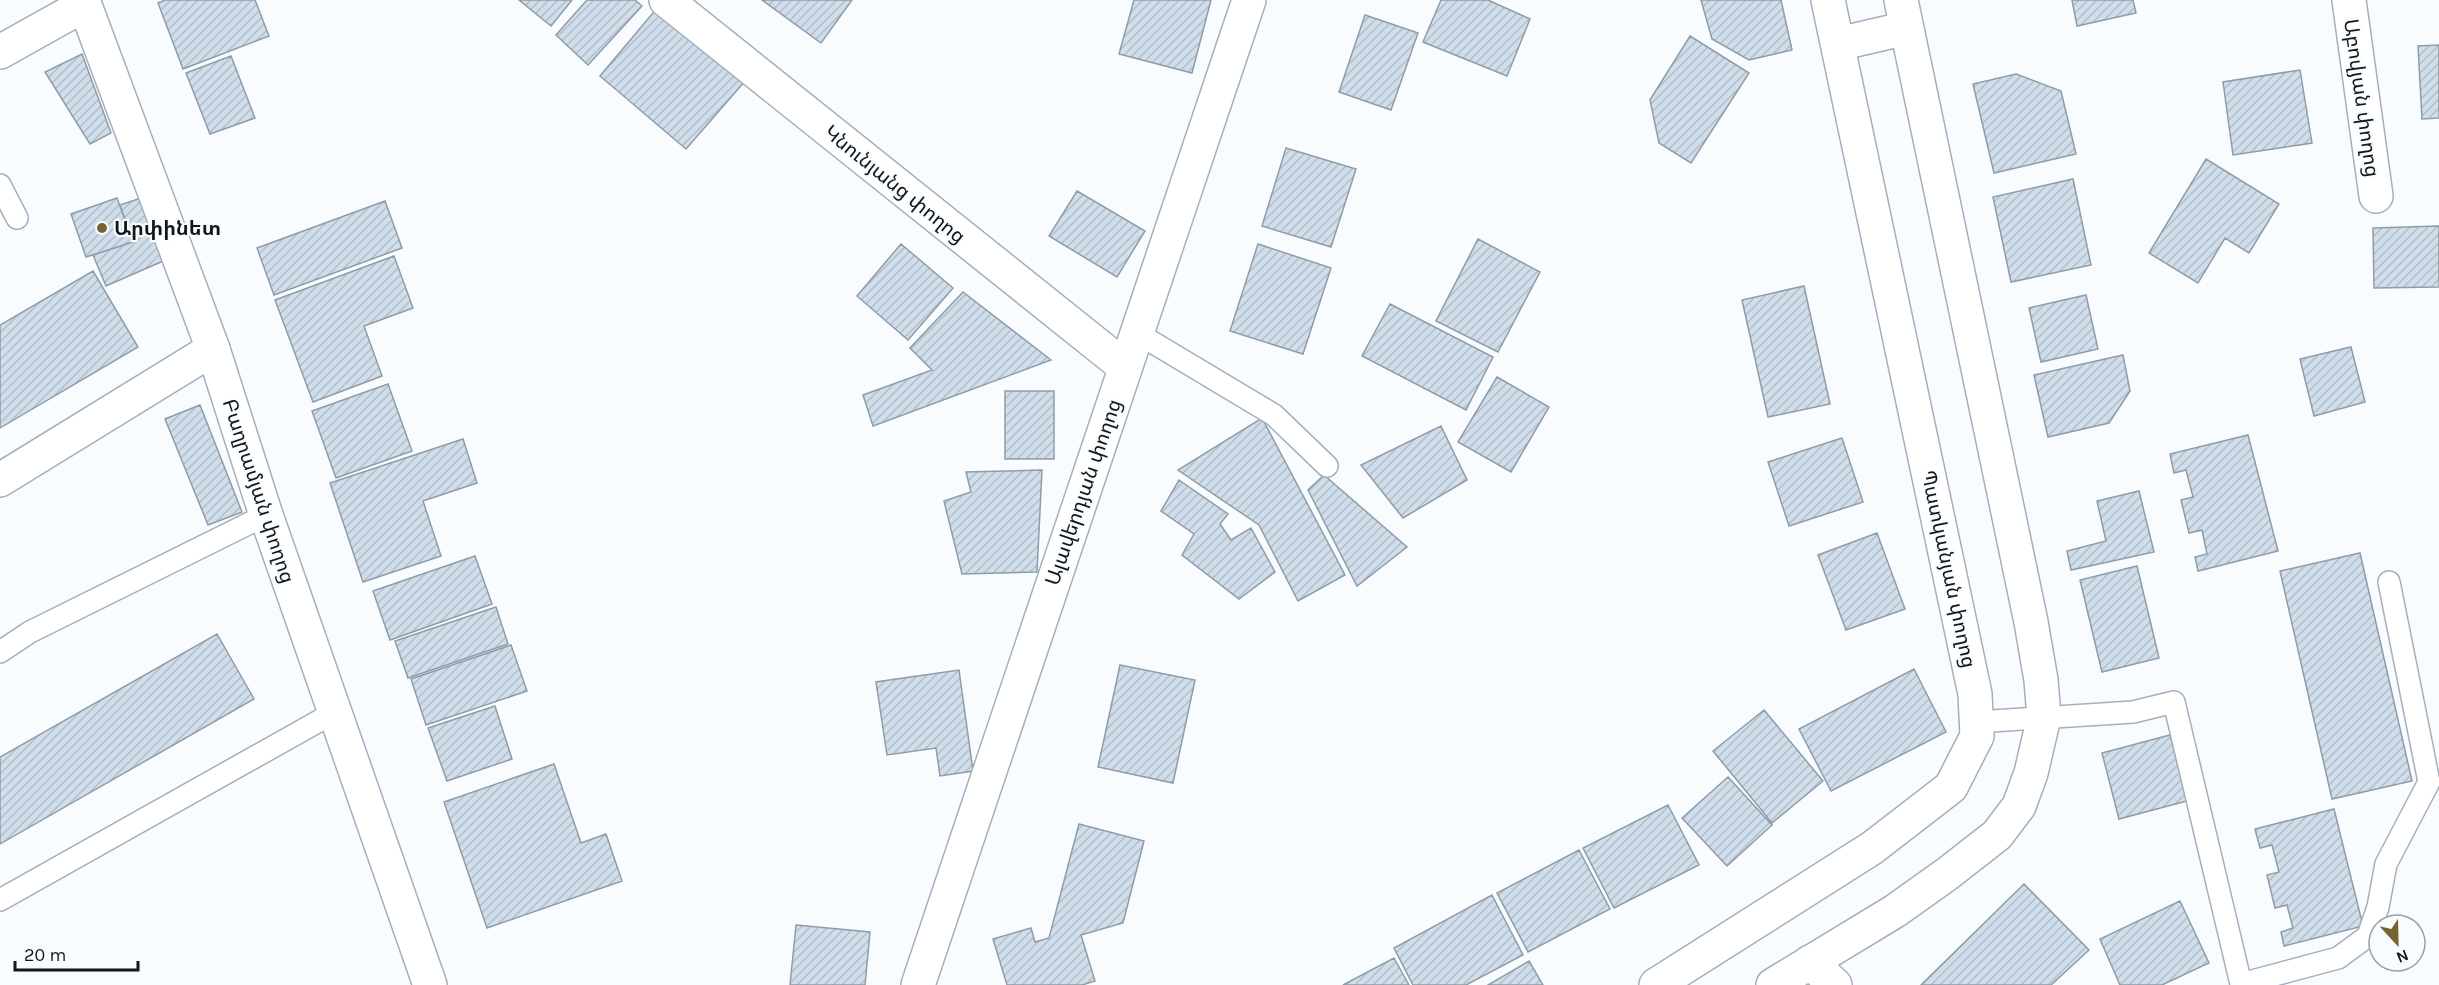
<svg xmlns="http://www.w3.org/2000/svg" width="2439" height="985" viewBox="0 0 2439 985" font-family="Karla,'Noto Sans Armenian',sans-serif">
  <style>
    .building { fill: url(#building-hatch); stroke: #8f9ca8; stroke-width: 1.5 }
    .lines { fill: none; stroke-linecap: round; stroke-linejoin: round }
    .lane-casing { stroke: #a3b0bc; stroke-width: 24 }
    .street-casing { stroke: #a3b0bc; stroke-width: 36 }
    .secondary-casing { stroke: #a3b0bc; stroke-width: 36 }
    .lane { stroke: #fff; stroke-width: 21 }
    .street { stroke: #fff; stroke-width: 33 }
    .secondary { stroke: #fff; stroke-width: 33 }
    .poi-dot { fill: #756432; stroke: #f9fcfe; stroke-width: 2 }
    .labels { text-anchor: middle; stroke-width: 4.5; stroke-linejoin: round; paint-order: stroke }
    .street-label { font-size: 20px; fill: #12171b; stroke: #f9fcfe }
    .poi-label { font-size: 20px; font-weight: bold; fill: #12171b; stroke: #f9fcfe; text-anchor: start }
  </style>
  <defs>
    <pattern id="building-hatch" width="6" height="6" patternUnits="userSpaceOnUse" patternTransform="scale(1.5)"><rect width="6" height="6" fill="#d0deeb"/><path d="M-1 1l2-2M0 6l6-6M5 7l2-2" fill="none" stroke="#b2bec9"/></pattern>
  </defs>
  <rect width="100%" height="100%" fill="#f9fcfe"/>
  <path class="building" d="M165,0H255L269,36L183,69L158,3Z
    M519,0H572L551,26Z
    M587,0H635L642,6L588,65L556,35Z
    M762,0H852L821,43Z
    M1134,0H1211L1192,73L1119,54Z
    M1441,0H1488L1530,19L1507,76L1423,42Z
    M1701,0H1781L1792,50L1749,60L1712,39Z
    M2072,0H2133L2136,13L2077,26Z
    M658,7L745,81L686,149L600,76Z
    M1365,15L1418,33L1391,110L1339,92Z
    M1690,36L1749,73L1691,163L1659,143L1650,100Z
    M2439,45V118L2422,119L2418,46Z
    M82,54L111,133L90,144L45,72Z
    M231,56L255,118L210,134L186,73Z
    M2300,70L2312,143L2233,155L2223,82Z
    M2016,74L2061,91L2076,154L1994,173L1973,84Z
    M1286,148L1356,169L1331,247L1262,226Z
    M2206,159L2279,204L2249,253L2225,238L2198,283L2149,253Z
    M2073,179L2091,265L2011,282L1993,197Z
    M1077,191L1145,231L1117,277L1049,236Z
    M147,196L170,258L106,286L93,255L133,242L120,205Z
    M117,198L133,242L86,257L71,214Z
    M385,201L402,248L274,295L257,248Z
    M2439,226V287L2374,288L2373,228Z
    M1478,239L1540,272L1498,352L1436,321Z
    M901,244L953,288L908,340L857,296Z
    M1258,244L1331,268L1303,354L1230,331Z
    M394,256L413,308L364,326L382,376L313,402L275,300Z
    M93,271L138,347L0,428V325Z
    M1804,286L1830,404L1768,417L1742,300Z
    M963,292L1051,360L873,426L863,395L932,370L910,348Z
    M2086,295L2098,349L2041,362L2029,308Z
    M1390,304L1493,357L1466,410L1362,356Z
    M2351,347L2365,402L2314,416L2300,359Z
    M2123,355L2130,391L2109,423L2048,437L2034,375Z
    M1497,377L1549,407L1511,472L1458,442Z
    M388,384L412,451L336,478L312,411Z
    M1005,391H1054V459H1005Z
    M200,405L242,512L208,525L165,419Z
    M1262,418L1345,575L1298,601L1259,525L1178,470Z
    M1441,426L1467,480L1403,518L1361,465Z
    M2248,435L2278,551L2198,571L2195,557L2207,554L2202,530L2189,533L2181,500L2193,497L2186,470L2174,473L2170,454Z
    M1842,438L1863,502L1789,526L1768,462Z
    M463,439L477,483L423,501L441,556L363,582L330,483Z
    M1042,470L1037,572L962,574L944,501L971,492L966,472Z
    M1324,475L1407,547L1357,586L1308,490Z
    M1179,480L1228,514L1220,524L1231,540L1251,528L1275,572L1239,599L1182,555L1194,534L1161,511Z
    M2139,491L2154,552L2071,570L2067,551L2106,541L2097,501Z
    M1877,533L1905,609L1846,630L1818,555Z
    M2360,553L2412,781L2332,799L2280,571Z
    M475,556L492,604L390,640L373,591Z
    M2137,566L2159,658L2102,672L2080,580Z
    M496,607L508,644L408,678L395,641Z
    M217,634L254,699L0,844V757Z
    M511,645L527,691L426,725L411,679Z
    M1120,665L1195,680L1173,783L1098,767Z
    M1914,669L1946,732L1831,791L1799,729Z
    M959,670L973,771L940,776L936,748L887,755L876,682Z
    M495,706L512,759L447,781L428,728Z
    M1764,710L1823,781L1772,823L1713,751Z
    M2170,735L2187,801L2119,819L2102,753Z
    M554,764L581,843L606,834L622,881L487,928L444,802Z
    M1728,777L1772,825L1727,866L1682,818Z
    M1668,805L1699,865L1614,908L1583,848Z
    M2334,809L2363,926L2284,946L2281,932L2293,928L2287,905L2275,908L2267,875L2279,872L2272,845L2260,848L2255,829Z
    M1079,824L1144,841L1123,923L1081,935L1095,981L1082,985H1007L993,939L1031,928L1035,942L1049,938Z
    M1579,850L1610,909L1528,952L1497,893Z
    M2024,884L2089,950L2051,985H1921Z
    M1492,895L1523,955L1466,985H1413L1394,948Z
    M2180,901L2209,963L2162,985H2120L2100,939Z
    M796,925L870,932L865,985H790Z
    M1394,958L1409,985H1343Z
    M1529,961L1543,985H1488Z"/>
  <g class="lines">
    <g class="lane-casing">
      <path id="lane" d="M0,185L17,218
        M1137,333L1274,415L1327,466
        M0,652L30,632L266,515
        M1976,722L2133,712L2174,702L2241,984L2338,958L2368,936L2378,907L2386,864L2429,782L2389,582
        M0,900L335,712"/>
    </g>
    <g class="street-casing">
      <path id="street" d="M666,0L1125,367
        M2349,0L2376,196
        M0,52L84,5
        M0,480L213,349
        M1810,962L1835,985
        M918,985L1249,0"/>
    </g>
    <g class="secondary-casing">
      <path id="secondary" d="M83,0L213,349L266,515L430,985
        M1838,44L1907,28
        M1656,985L1872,848L1951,787L1977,736L1975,694L1828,0
        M1773,985L1895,911L1947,874L1997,835L2019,806L2031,773L2044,717L2041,680L2031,622L1901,0"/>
    </g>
    <use href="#lane" class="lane"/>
    <use href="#street" class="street"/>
    <use href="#secondary" class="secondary"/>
  </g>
  <circle class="poi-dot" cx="102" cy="228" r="6"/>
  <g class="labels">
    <g class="street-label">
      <text transform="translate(2362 98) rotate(82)" y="7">Աբովյան փողոց</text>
      <text transform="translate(895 184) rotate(39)" y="7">Կնունյանց փողոց</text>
      <text transform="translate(259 491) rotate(72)" y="7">Բաղրամյան փողոց</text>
      <text transform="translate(1083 492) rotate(-71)" y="7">Ալավերդյան փողոց</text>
      <text transform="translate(1949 569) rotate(78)" y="7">Պատկանյան փողոց</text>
    </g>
    <g class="poi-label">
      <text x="114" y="235">Արփինետ</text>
    </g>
  </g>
  <g transform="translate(2397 943) rotate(158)"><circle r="28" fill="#f9fcfe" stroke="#9da0a3" stroke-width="1.5"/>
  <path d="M0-4.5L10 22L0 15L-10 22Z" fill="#756432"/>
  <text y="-9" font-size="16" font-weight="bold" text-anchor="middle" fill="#12171b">N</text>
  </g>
  <path d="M15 961v9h123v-9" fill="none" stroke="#12171b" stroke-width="3"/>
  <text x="24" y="961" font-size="18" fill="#12171b" stroke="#f9fcfe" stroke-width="4.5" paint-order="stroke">20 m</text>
</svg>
